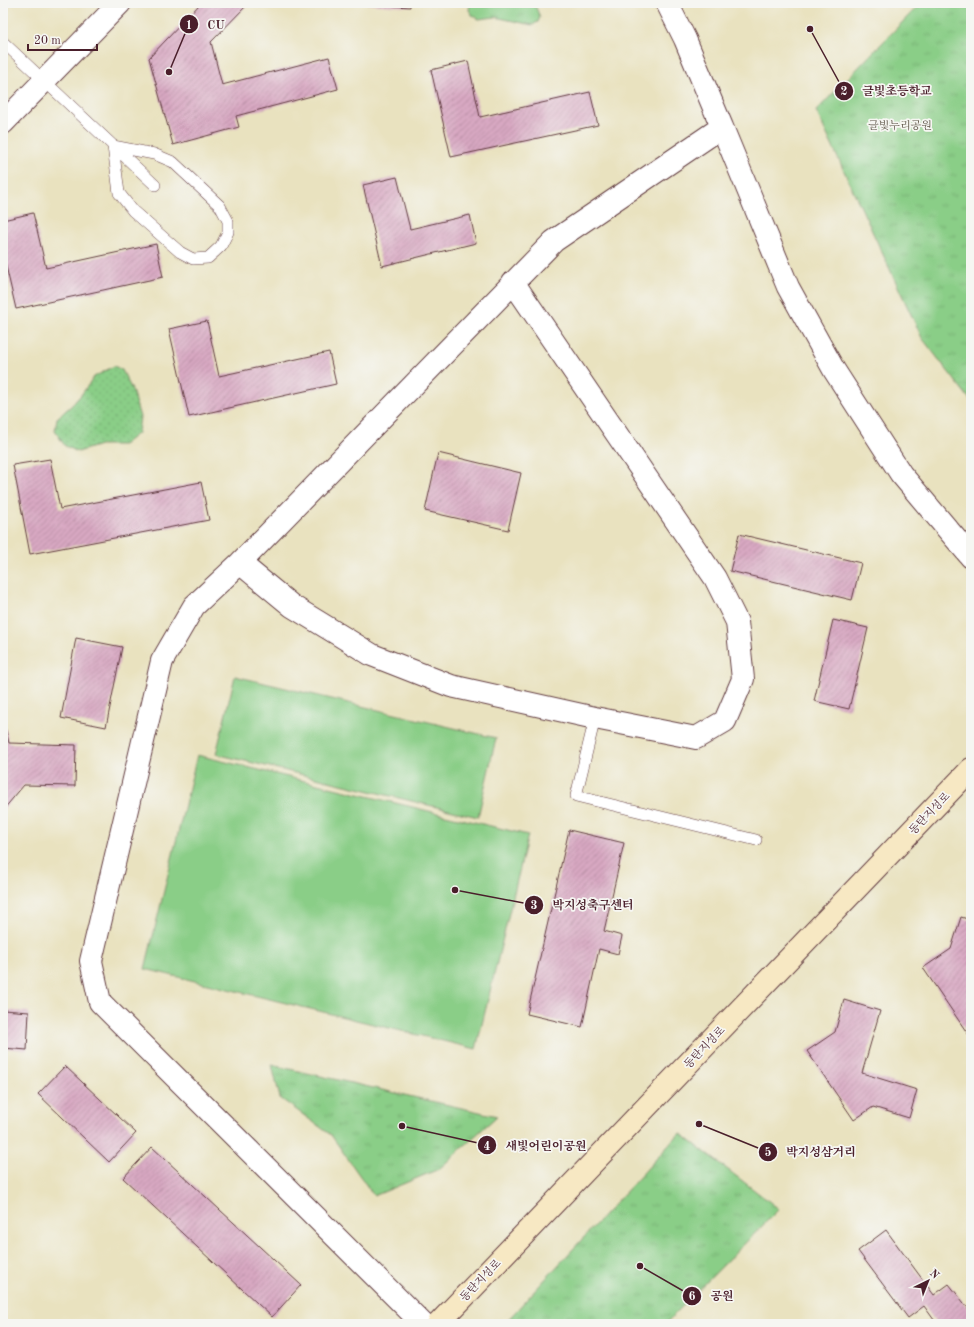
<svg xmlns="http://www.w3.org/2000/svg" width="974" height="1327" viewBox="0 0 974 1327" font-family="'Old Standard TT','Noto Serif KR',serif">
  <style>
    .grass { fill: #8ace87; stroke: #6a7659 }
    .park { fill: url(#park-tufts); stroke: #6a7659 }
    .garden { fill: url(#garden-dots); stroke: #6a7659 }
    .building { fill: url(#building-hatch) }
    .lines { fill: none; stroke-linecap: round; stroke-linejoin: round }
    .service-casing { stroke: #623c41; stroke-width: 12 }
    .tertiary-casing { stroke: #623c41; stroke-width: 24 }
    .secondary-casing { stroke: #623c41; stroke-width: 24 }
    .service { stroke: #fff; stroke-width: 11 }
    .tertiary { stroke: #fff; stroke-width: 22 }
    .secondary { stroke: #f7e8c3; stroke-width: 22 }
    .labels { text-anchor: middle; stroke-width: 3.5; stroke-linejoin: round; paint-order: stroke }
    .park-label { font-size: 11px; fill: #5d5447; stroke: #f6f6f2 }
    .street-label { font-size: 11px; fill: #4a1f2b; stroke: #f6f6f2 }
    .leader { fill: none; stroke: #4a1f2b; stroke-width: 1.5 }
    .callout-dot { fill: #4a1f2b; stroke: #f6f6f2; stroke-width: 1.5 }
    .mark-label { font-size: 12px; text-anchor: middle; font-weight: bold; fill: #fff }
    .callout-label { font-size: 12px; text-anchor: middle; font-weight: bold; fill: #4a1f2b; stroke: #f6f6f2; stroke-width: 3.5; stroke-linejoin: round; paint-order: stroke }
  </style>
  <defs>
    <pattern id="park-tufts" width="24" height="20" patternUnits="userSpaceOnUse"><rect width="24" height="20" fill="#8ace87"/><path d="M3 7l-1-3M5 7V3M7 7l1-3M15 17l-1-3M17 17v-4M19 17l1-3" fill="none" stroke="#79b075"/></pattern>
    <pattern id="garden-dots" width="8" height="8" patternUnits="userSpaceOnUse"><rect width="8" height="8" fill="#8ace87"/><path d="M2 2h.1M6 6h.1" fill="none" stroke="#79b075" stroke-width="1.8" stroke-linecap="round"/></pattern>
    <pattern id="building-hatch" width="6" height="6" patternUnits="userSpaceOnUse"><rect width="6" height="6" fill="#d8a8c2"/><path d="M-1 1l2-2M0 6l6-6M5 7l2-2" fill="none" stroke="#b1889e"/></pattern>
  </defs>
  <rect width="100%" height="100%" fill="#f6f6f2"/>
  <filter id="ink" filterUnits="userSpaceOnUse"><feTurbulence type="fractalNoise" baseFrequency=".025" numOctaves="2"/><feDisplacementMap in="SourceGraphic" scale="8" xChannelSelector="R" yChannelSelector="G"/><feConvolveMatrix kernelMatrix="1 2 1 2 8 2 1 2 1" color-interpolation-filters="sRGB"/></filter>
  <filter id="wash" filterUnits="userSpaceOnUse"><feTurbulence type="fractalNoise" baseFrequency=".012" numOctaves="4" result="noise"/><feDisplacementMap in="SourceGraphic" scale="16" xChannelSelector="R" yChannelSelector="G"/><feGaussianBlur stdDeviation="0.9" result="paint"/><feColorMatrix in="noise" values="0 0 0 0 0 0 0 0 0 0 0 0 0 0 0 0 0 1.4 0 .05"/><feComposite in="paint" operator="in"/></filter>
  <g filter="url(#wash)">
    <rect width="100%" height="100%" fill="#e9e2bf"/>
    <path class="grass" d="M235,676L496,738L478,817L216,754Z
      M197,755L528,835L476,1049L145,969Z"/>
    <path class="park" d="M470,3H534L540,17L538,22L532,25L495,17L479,19L473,16L469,10Z
      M921,3H971V401L922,338L816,111Z
      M272,1065L497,1116L439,1169L374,1196L331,1135L280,1098Z
      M680,1133L779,1209L665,1324H504Z"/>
    <path class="garden" d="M114,366L122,370L132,390L140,417L138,433L123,445H100L78,452L65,446L55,431L57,418L71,406L81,395L94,377Z"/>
    <g id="blocks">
      <path class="building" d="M201,3H249L211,42L222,85L329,57L338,89L236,116L239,127L173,145L149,58Z
        M368,3H410V7L368,4Z
        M468,61L480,117L590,92L598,125L451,157L431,70Z
        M397,177L410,229L470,215L476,243L382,266L363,185Z
        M33,213L46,268L156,244L163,277L16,309L3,253V220Z
        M207,321L219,376L329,352L336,384L189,417L169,329Z
        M438,453L521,473L508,530L425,511Z
        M50,459L60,509L201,482L209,520L30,554L13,465Z
        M739,534L861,563L852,600L730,571Z
        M833,620L868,628L849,709L814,701Z
        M76,638L122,647L106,727L61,718Z
        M3,719L9,743L76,745L75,786L24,785L3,810Z
        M569,830L624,843L604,931L622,936L618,954L599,949L582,1027L527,1014Z
        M961,917L971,920V1036L970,1037L923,968L951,949Z
        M844,1000L880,1011L862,1073L917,1090L909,1118L873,1107L854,1120L807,1051L835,1032Z
        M3,1010L29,1012L27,1050L3,1048Z
        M65,1066L136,1133L109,1162L38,1094Z
        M152,1147L301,1285L272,1317L123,1178Z
        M886,1230L934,1295L949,1284L971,1312V1324H937L924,1306L908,1318L858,1251Z"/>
    </g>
  </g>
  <g filter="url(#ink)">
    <use href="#blocks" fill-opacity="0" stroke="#623c41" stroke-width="1"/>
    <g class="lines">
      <g class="service-casing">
        <path id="service" d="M3,42L155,185
          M113,146L154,154L173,162L220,206L228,221V232L221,246L208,258L193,259L180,252L133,211L119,193Z
          M595,718L576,796L756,840"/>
      </g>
      <g class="tertiary-casing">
        <path id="tertiary" d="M667,3L685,39L722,127
          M3,123L120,3
          M240,563L292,606L372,655L451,686L595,718L696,738L725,721L743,679L737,622L715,578L513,282
          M423,1324L100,1002L91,961L162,661L194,606L240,563L554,241L722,127L788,287L834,370L901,474L971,557"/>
      </g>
      <g class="secondary-casing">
        <path id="secondary" d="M438,1324L971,769"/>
      </g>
      <use href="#service" class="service"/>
      <use href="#tertiary" class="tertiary"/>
      <use href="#secondary" class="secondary"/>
    </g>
  </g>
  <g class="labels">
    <g class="park-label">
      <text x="900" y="129">글빛누리공원</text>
    </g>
    <g class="street-label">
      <text transform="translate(929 813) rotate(-46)" y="4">동탄지성로</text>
      <text transform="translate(704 1047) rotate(-46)" y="4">동탄지성로</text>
      <text transform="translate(480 1280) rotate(-46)" y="4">동탄지성로</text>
    </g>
  </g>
  <path class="leader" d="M169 72L189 24M810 29L844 91M455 890L534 905M402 1126L487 1145M699 1124L768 1152M640 1266L692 1296"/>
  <g class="callout-dot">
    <circle cx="169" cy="72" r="4"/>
    <circle cx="810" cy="29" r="4"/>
    <circle cx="455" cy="890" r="4"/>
    <circle cx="402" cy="1126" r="4"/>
    <circle cx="699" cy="1124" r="4"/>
    <circle cx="640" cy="1266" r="4"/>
    <circle cx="189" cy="24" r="10"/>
    <circle cx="844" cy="91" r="10"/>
    <circle cx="534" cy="905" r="10"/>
    <circle cx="487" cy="1145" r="10"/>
    <circle cx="768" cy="1152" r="10"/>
    <circle cx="692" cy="1296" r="10"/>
  </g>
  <g class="mark-label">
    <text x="189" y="29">1</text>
    <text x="844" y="95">2</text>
    <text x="534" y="909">3</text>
    <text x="487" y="1150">4</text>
    <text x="768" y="1156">5</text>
    <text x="692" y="1300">6</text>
  </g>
  <g class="callout-label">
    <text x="216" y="29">CU</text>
    <text x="897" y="95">글빛초등학교</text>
    <text x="593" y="909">박지성축구센터</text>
    <text x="546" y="1150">새빛어린이공원</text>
    <text x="821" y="1156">박지성삼거리</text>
    <text x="722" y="1300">공원</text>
  </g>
  <rect width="974" height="1327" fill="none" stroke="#f6f6f2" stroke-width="16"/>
  <g transform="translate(928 1281) rotate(43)" stroke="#f6f6f2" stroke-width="3" paint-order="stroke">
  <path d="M0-3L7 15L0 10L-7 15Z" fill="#4a1f2b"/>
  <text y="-6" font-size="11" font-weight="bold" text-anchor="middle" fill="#4a1f2b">N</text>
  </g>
  <path d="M28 44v6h69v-6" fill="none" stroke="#4a1f2b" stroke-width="2"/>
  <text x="34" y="44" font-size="12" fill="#4a1f2b" stroke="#f6f6f2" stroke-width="3" paint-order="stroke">20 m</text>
</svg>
